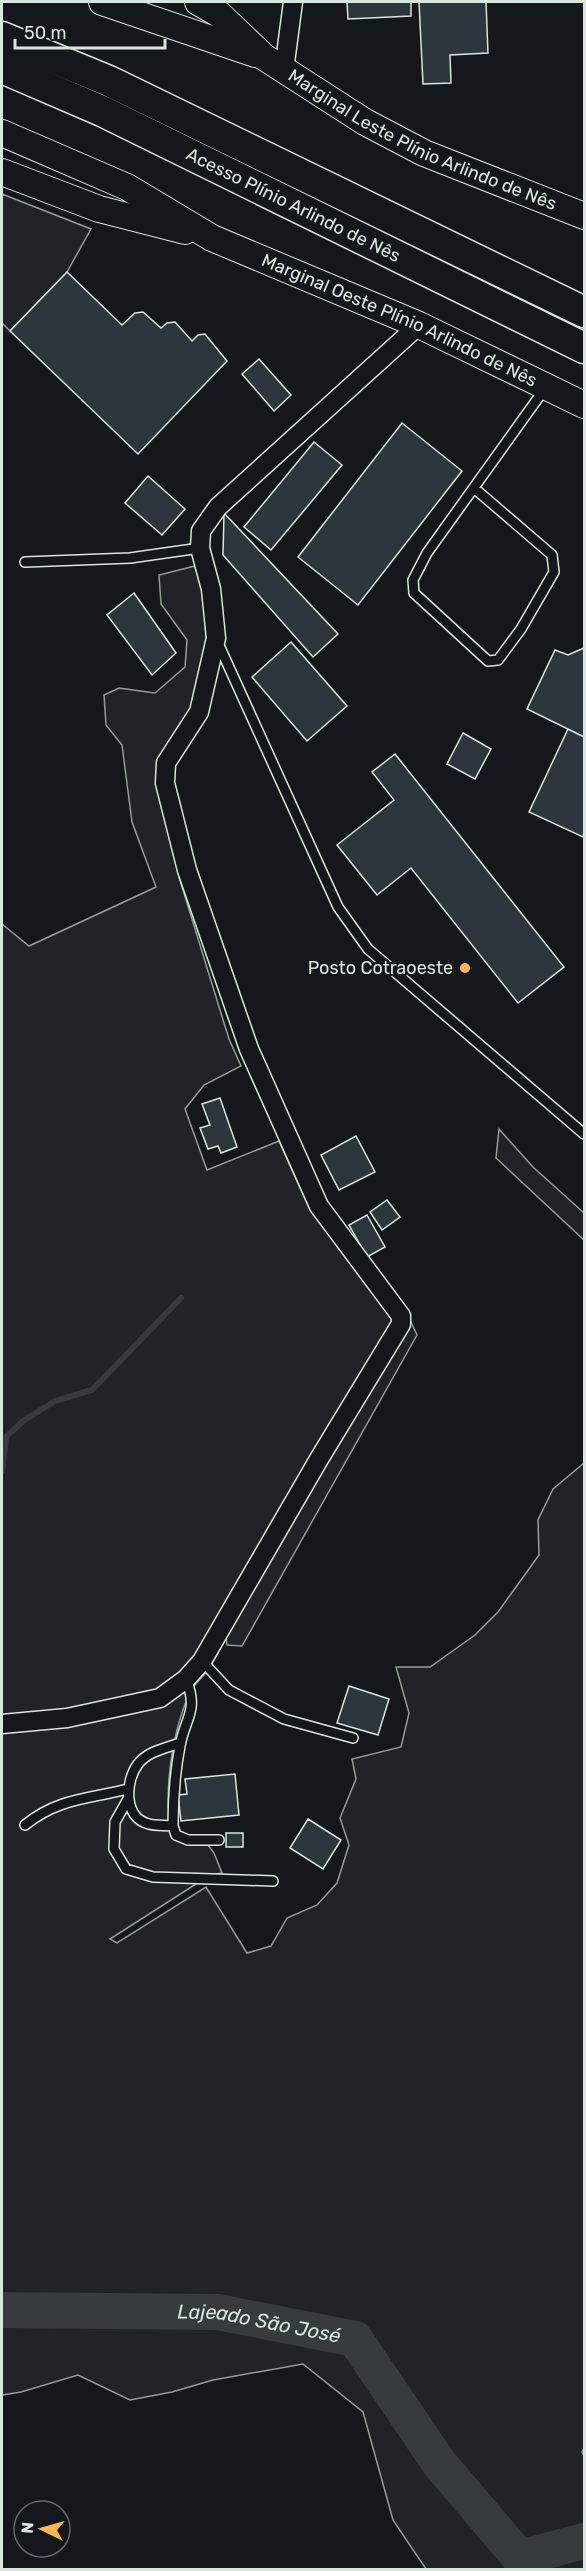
<svg xmlns="http://www.w3.org/2000/svg" width="586" height="2571" viewBox="0 0 586 2571" font-family="Rubik,sans-serif">
  <style>
    .green { fill: #202428; stroke: #939e99; stroke-width: 1.5 }
    .lines { fill: none; stroke-linecap: round; stroke-linejoin: round }
    .stream { stroke: #363b3e; stroke-width: 6 }
    .river { stroke: #363b3e; stroke-width: 36 }
    .building { fill: #2c363c; stroke: #d8e6dc; stroke-width: 1.5 }
    .service-casing { stroke: #d8e6dc; stroke-width: 12 }
    .minor-casing { stroke: #d8e6dc; stroke-width: 21 }
    .secondary-casing { stroke: #d8e6dc; stroke-width: 28 }
    .trunk-casing { stroke: #d8e6dc; stroke-width: 33 }
    .service { stroke: #14181c; stroke-width: 9 }
    .minor { stroke: #14181c; stroke-width: 18 }
    .secondary { stroke: #14181c; stroke-width: 26 }
    .trunk { stroke: #14181c; stroke-width: 30 }
    .poi-dot { fill: #ffb74d; stroke: #14181c; stroke-width: 2 }
    .labels { text-anchor: middle; stroke-width: 4.5; stroke-linejoin: round; paint-order: stroke }
    .street-label { font-size: 18px; fill: #d8e6dc; stroke: #14181c }
    .poi-label { font-size: 18px; fill: #d8e6dc; stroke: #14181c; text-anchor: end }
    .water-label { font-size: 20px; font-style: italic; fill: #d8e6dc; stroke: #14181c }
  </style>
  <rect width="100%" height="100%" fill="#14181c"/>
  <path class="green" d="M2,194L91,229L67,272L10,331L2,323Z
    M195,566L204,589L206,638L195,706L159,767L179,877L229,1039L241,1066L204,1085L185,1109L207,1170L279,1141L310,1210L365,1281L409,1318L417,1335L242,1646L227,1645L226,1637C220,1648 215,1660 208,1670C204,1676 197,1681 193,1688C173,1720 160,1805 174,1840L185,1844L208,1845L214,1853L222,1873L210,1875L110,1939L117,1943L206,1887L247,1953L271,1946L287,1918L317,1905L337,1883L349,1845L340,1818L356,1779L352,1759L401,1747L409,1713L396,1667H430L475,1635L498,1612L539,1555L538,1520L553,1489L584,1463V2448L582,2452L584,2456V2569H426L393,2520L363,2412L303,2364L213,2380L172,2392L130,2400L78,2375L21,2392L2,2395V924L29,946L156,887L132,822L122,745L106,725L104,695L119,688L155,693L185,667L187,640L161,604L159,575Z
    M499,1129L533,1167L584,1213V1240L496,1158Z"/>
  <g class="lines">
    <path class="stream" d="M2,1472L6,1437L23,1421L55,1401L92,1390L181,1298"/>
    <path class="river" id="s1" d="M2,2310L218,2312L355,2339L439,2463L520,2558L584,2541"/>
  </g>
  <path class="building" d="M347,2H411V16L348,19Z
    M419,2H486L488,53L450,55L451,83L423,84Z
    M67,272L122,325L135,313L143,312L161,328L167,323L175,322L192,341L198,335L205,334L227,361L138,454L10,331Z
    M259,359L291,395L274,411L242,374Z
    M402,423L462,471L358,605L298,557Z
    M314,442L342,465L271,550L244,527Z
    M148,476L185,509L162,535L125,503Z
    M224,513L338,634L313,657L223,555Z
    M134,593L176,653L152,675L107,615Z
    M291,642L347,706L307,741L252,677Z
    M584,648V737L527,709L555,650L568,655Z
    M568,729L584,737V833L583,837L529,812Z
    M463,733L491,749L475,779L447,764Z
    M395,754L564,967L518,1003L411,868L377,895L337,845L394,800L372,772Z
    M220,1098L237,1147L221,1153L218,1146L208,1149L200,1128L210,1125L202,1104Z
    M356,1136L375,1172L339,1190L321,1155Z
    M387,1200L400,1217L382,1230L370,1212Z
    M367,1215L385,1247L367,1257L349,1225Z
    M349,1686L389,1699L378,1735L337,1723Z
    M235,1774L239,1815L181,1821L178,1795L187,1794L185,1779Z
    M308,1819L341,1840L323,1869L290,1848Z
    M226,1833H243V1847H226Z"/>
  <g class="lines">
    <g class="service-casing">
      <path id="service" d="M474,488L552,555L554,572L521,629L498,660L488,661L414,593L413,580L427,553L546,387
        M25,562L130,558L200,548
        M218,643L338,907L368,949L584,1134
        M202,1661L229,1690L284,1719L353,1738
        M186,1679C199,1712 185,1717 180,1746C175,1772 173,1800 173,1826L176,1835L188,1840H219
        M128,1799L115,1822L114,1849L126,1869L153,1877L273,1881
        M25,1825C58,1798 89,1799 128,1789
        M173,1826C165,1825 156,1826 149,1824C123,1818 125,1781 138,1764C148,1751 166,1748 180,1743"/>
    </g>
    <g class="minor-casing">
      <path id="minor" d="M284,70L293,2
        M2,1724L67,1718L160,1698L186,1679L202,1661L319,1459L401,1324V1316L319,1206L249,1049L187,870L165,783L166,763L199,712L216,638L211,589L200,548L201,531L218,507L419,325"/>
    </g>
    <g class="secondary-casing">
      <g id="secondary">
        <path d="M102,2L255,54"/>
        <path id="s2" d="M198,2L219,14L264,57L365,122L424,153L584,216"/>
        <path id="s3" d="M2,133L127,187L212,238L419,325L584,405"/>
        <path d="M2,172L99,209L185,231"/>
      </g>
    </g>
    <g class="trunk-casing">
      <g id="trunk">
        <path d="M2,37L109,81L584,312"/>
        <path id="s4" d="M2,68L102,111L584,348"/>
      </g>
    </g>
    <use href="#service" class="service"/>
    <use href="#minor" class="minor"/>
    <use href="#secondary" class="secondary"/>
    <use href="#trunk" class="trunk"/>
  </g>
  <circle class="poi-dot" cx="465" cy="968" r="6"/>
  <g class="labels">
    <g class="street-label">
      <text dy="6" stroke="none"><textPath href="#s2" startOffset="266">Marginal Leste Plínio Arlindo de Nês</textPath></text>
      <text dy="6" stroke="none"><textPath href="#s4" startOffset="322">Acesso Plínio Arlindo de Nês</textPath></text>
      <text dy="6" stroke="none"><textPath href="#s3" startOffset="440">Marginal Oeste Plínio Arlindo de Nês</textPath></text>
    </g>
    <g class="poi-label">
      <text x="453" y="974">Posto Cotraoeste</text>
    </g>
    <g class="water-label">
      <text dy="7" stroke="none"><textPath href="#s1" startOffset="258">Lajeado São José</textPath></text>
    </g>
  </g>
  <rect width="586" height="2571" fill="none" stroke="#d8e6dc" stroke-width="6"/>
  <g transform="translate(42 2529) rotate(275)"><circle r="28" fill="#14181c" stroke="#626a69" stroke-width="1.5"/>
  <path d="M0-4.5L10 22L0 15L-10 22Z" fill="#ffb74d"/>
  <text y="-9" font-size="16" font-weight="bold" text-anchor="middle" fill="#d8e6dc">N</text>
  </g>
  <path d="M15 39v9h150v-9" fill="none" stroke="#d8e6dc" stroke-width="3"/>
  <text x="24" y="39" font-size="18" fill="#d8e6dc" stroke="#14181c" stroke-width="4.5" paint-order="stroke">50 m</text>
</svg>
